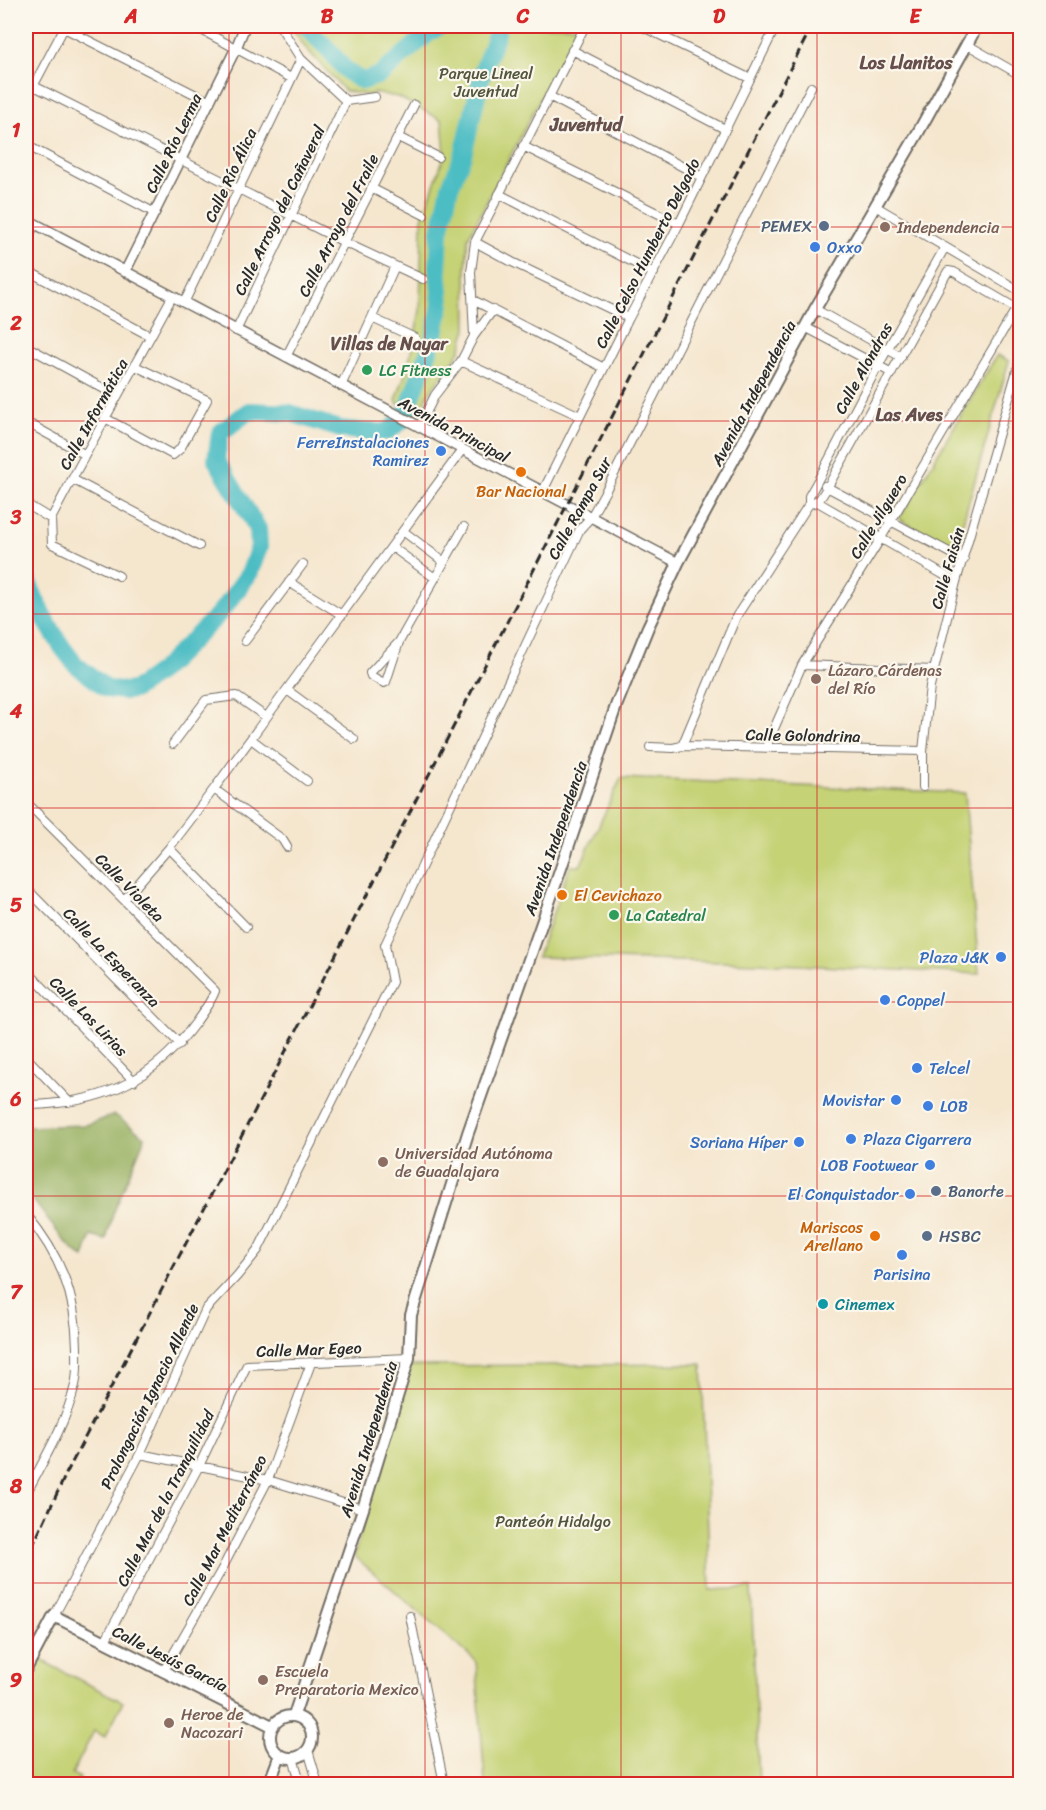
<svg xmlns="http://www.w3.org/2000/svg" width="1046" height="1810" viewBox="0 0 1046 1810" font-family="Sriracha,sans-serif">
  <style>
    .green { fill: #c5d274; stroke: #787e50; stroke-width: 1.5 }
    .forest { fill: #9cb466; stroke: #647048; stroke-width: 1.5 }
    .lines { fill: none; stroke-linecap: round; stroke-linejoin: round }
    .river { stroke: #4ebdc4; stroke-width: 18 }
    .minor-casing { stroke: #726c64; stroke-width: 10 }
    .tertiary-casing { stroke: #726c64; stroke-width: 12 }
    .secondary-casing { stroke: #726c64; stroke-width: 14 }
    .minor { stroke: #fff; stroke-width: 8 }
    .tertiary { stroke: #fff; stroke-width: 9 }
    .secondary { stroke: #fff; stroke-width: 10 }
    .rail { stroke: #2b2b2b; stroke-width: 3; stroke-dasharray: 9 4.5; stroke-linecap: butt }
    .grid { fill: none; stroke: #d62828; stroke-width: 1.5; stroke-opacity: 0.55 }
    .service-dot { fill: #5c6f8a; stroke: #fbf7ec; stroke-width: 2 }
    .education-dot { fill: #8d6e63; stroke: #fbf7ec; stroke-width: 2 }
    .shop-dot { fill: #3f7fe0; stroke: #fbf7ec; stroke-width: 2 }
    .leisure-dot { fill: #2e9e5b; stroke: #fbf7ec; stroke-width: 2 }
    .food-dot { fill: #e8710a; stroke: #fbf7ec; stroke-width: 2 }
    .culture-dot { fill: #0f9aa8; stroke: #fbf7ec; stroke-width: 2 }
    .labels { text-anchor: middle; stroke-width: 4.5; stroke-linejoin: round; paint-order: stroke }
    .park-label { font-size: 16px; fill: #52553d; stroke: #fbf7ec }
    .street-label { font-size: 16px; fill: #2b2b2b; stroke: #fbf7ec }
    .service-label { font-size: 16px; fill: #4e5e75; stroke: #fbf7ec; text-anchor: start }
    .education-label { font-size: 16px; fill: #785e54; stroke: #fbf7ec; text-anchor: start }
    .shop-label { font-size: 16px; fill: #366cbe; stroke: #fbf7ec; text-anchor: end }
    .leisure-label { font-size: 16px; fill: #27864d; stroke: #fbf7ec; text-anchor: start }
    .food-label { font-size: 16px; fill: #c56008; stroke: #fbf7ec }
    .culture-label { font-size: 16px; fill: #0d838f; stroke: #fbf7ec; text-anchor: start }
    .neighbourhood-label { font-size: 18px; font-weight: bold; fill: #664f4c; stroke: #fbf7ec }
    .neatline { fill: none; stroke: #d62828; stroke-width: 2 }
    .grid-label { font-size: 20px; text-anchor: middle; font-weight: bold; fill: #d62828 }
  </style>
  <rect width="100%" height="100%" fill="#fbf7ec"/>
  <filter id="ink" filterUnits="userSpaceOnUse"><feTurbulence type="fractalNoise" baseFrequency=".0167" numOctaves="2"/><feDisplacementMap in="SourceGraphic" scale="12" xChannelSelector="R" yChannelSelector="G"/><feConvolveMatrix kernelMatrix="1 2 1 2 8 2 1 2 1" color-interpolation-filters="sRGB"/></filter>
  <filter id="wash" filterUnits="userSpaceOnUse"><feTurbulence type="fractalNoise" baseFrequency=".008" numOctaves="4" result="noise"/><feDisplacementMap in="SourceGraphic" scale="24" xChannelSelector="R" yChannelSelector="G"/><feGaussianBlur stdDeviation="1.35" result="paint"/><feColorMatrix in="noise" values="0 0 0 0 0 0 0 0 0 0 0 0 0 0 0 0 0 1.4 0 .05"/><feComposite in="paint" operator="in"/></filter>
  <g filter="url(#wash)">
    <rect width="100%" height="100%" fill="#f5e6ce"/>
    <path class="green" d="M291,26H327L332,29L350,26H578L468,238L466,270L467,328L460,351L450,366L428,394L423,410L417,414L397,403L396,400L408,366L420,311L422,219L445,154L442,120L398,97L374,93L367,95L345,91L304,46Z
      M997,355L1009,361L955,550L899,519Z
      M621,778L965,793L979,974L759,963L537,957L570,866H580Z
      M702,1364L710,1590L751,1588L759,1784H485L476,1661L354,1556L409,1366Z
      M33,1656L123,1702L105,1737L94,1731L72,1774L80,1778L76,1784H26V1730L30,1721L26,1718V1671Z"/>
    <path class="forest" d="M115,1115L145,1137L113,1214L106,1240L91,1236L84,1258C64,1247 43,1210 26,1192V1127L86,1125Z"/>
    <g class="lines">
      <path class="river" d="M306,26C313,35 322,43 330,51C342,65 345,73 363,81L380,75L430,32L441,26
        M26,578L43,616L62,647L75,664L107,689L125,691L134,690L162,670L216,617L230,600L250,572L259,547L258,529L216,460L220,433L249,411L290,413L340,429L367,432H387L404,419L435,334L441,304L438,268L440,232L450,187L463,155L483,70L497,33L496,26"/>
    </g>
  </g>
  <g filter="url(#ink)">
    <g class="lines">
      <g class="minor-casing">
        <path id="minor" d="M194,26L291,78
          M280,26L301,59L346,101L375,97
          M641,26L749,78
          M762,26L773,31
          M64,28L210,102
          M966,44L1020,75
          M572,50L725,129
          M26,82L344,242L423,279
          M549,96L702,177
          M26,100L65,26
          M398,137L438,157
          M26,145L155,213
          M523,146L679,224
          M371,188L424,215
          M499,194L654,273
          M875,206L1020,291
          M26,242L35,224
          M475,242L512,262L629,318
          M26,270L150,336
          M473,300L604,368
          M184,303L301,59
          M815,309L901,357
          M372,318L415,338
          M805,327L892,373
          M236,331L346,101
          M474,336L493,310
          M26,346L117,396
          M286,357L414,105
          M461,361L580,416
          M341,386L395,266
          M105,418L173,455L180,449L207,400L135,366
          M26,422L84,454
          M419,427L435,395L461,361L474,336L471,272L475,242L585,26
          M72,479L199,546
          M825,486L964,560
          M542,493L629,318L679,224L776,26
          M816,501L956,582
          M26,504L51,519C90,444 132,371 172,297
          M809,504L818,502L827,488L948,271L954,272L1019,310
          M51,519L52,544L119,576
          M403,531L444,562
          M392,547L435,578
          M289,582L342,615
          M245,641L303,564
          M399,642L386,682L384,683L371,676L370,673L399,642L464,527
          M802,665L934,670
          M287,690L354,739
          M251,739L307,781
          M173,744L206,700L236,696L266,717
          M682,746L736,617L809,504V496L817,482L878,366L945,247
          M650,747L673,748L682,746L923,751
          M766,747L802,665L881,538L1020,302
          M923,787V751L930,686L956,582L1020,360
          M214,789L282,839L287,847
          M26,802L215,991C211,1002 203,1012 196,1022C161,1070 118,1097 58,1103C47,1104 36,1106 26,1104
          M169,848L246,927
          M26,888L180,1044
          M124,900L169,848L214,789L462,450
          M26,970L134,1081
          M26,1057L69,1102
          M26,1214C60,1255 76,1294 77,1348C77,1361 78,1373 75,1385C66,1424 44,1459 26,1494
          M140,1454L268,1480L363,1509
          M54,1616L140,1454L206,1309L237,1276L258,1250L392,982L385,945L580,529L591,517L606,490L811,87
          M410,1616L444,1784
          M105,1641L199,1466L247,1365L409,1358
          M163,1672L222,1569L268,1480L311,1363
          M308,1750L318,1784
          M293,1758L301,1784"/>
      </g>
      <g class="tertiary-casing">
        <path id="tertiary" d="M26,219L678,563
          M125,272L236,48L245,26"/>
      </g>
      <g class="secondary-casing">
        <path id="secondary" d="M26,1669L54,1616L272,1726
          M294,1715L363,1509L409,1358L411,1315L468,1133L558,877L616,706L648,627L678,563L815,309L915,138L977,26
          M270 1737a21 21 0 1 1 42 0a21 21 0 1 1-42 0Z
          M269,1784L280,1755"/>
      </g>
      <use href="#minor" class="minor"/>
      <use href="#tertiary" class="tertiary"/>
      <use href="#secondary" class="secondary"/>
      <path class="rail" d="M26,1560L66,1474L397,837L812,26"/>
    </g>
  </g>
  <path class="grid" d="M229,26V1784M425,26V1784M621,26V1784M817,26V1784M26,227H1020M26,421H1020M26,614H1020M26,808H1020M26,1002H1020M26,1196H1020M26,1389H1020M26,1583H1020"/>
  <g class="service-dot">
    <circle cx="824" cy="226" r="6"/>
    <circle cx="936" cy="1191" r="6"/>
    <circle cx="927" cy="1236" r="6"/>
  </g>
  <g class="education-dot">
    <circle cx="885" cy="227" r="6"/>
    <circle cx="816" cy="679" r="6"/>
    <circle cx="383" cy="1162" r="6"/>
    <circle cx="263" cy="1680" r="6"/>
    <circle cx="169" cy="1723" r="6"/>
  </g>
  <g class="shop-dot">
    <circle cx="815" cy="247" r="6"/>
    <circle cx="441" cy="451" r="6"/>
    <circle cx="1001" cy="957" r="6"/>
    <circle cx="885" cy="1000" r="6"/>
    <circle cx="917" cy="1068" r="6"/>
    <circle cx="896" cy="1100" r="6"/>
    <circle cx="928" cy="1106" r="6"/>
    <circle cx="851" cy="1139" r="6"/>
    <circle cx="799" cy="1142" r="6"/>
    <circle cx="930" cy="1165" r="6"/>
    <circle cx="910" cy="1194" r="6"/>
    <circle cx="902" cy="1255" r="6"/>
  </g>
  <g class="leisure-dot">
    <circle cx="367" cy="370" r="6"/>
    <circle cx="614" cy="915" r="6"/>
  </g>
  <g class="food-dot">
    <circle cx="521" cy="472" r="6"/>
    <circle cx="562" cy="895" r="6"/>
    <circle cx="875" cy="1236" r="6"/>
  </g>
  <circle class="culture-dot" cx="823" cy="1304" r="6"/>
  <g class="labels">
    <g class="park-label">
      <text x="486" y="79">Parque Lineal<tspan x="486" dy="18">Juventud</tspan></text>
      <text x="553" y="1527">Panteón Hidalgo</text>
    </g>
    <g class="street-label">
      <text transform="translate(173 143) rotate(-64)" y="6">Calle Río Lerma</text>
      <text transform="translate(230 175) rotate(-65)" y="6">Calle Río Álica</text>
      <text transform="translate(279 210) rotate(-64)" y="6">Calle Arroyo del Cañaveral</text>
      <text transform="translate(338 225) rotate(-63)" y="6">Calle Arroyo del Fraile</text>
      <text transform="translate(647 253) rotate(-63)" y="6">Calle Celso Humberto Delgado</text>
      <text transform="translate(863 368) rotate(-61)" y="6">Calle Alondras</text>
      <text transform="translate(753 393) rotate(-62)" y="6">Avenida Independencia</text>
      <text transform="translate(93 414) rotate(-61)" y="6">Calle Informática</text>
      <text transform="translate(454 429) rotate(28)" y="6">Avenida Principal</text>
      <text transform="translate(579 508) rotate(-61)" y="6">Calle Rampa Sur</text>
      <text transform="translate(878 516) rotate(-59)" y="6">Calle Jilguero</text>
      <text transform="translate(947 568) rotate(-74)" y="6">Calle Faisán</text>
      <text transform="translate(803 735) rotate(1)" y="6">Calle Golondrina</text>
      <text transform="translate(555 838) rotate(-71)" y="6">Avenida Independencia</text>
      <text transform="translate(130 887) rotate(45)" y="6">Calle Violeta</text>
      <text transform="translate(112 957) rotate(46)" y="6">Calle La Esperanza</text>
      <text transform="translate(89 1016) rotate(46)" y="6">Calle Los Lirios</text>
      <text transform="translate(309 1349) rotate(-2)" y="6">Calle Mar Egeo</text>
      <text transform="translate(149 1396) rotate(-64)" y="6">Prolongación Ignacio Allende</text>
      <text transform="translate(368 1439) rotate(-73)" y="6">Avenida Independencia</text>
      <text transform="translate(165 1498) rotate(-63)" y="6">Calle Mar de la Tranquilidad</text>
      <text transform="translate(224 1530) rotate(-63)" y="6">Calle Mar Mediterráneo</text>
      <text transform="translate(170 1658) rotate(27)" y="6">Calle Jesús García</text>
    </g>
    <g class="service-label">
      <text x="812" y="232" text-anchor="end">PEMEX</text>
      <text x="948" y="1197">Banorte</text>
      <text x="939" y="1242">HSBC</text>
    </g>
    <g class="education-label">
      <text x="897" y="233">Independencia</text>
      <text x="828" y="676">Lázaro Cárdenas<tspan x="828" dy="18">del Río</tspan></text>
      <text x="395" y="1159">Universidad Autónoma<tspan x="395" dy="18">de Guadalajara</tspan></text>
      <text x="275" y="1677">Escuela<tspan x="275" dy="18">Preparatoria Mexico</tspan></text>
      <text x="181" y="1720">Heroe de<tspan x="181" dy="18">Nacozari</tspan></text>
    </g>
    <g class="shop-label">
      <text x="827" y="253" text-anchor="start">Oxxo</text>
      <text x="429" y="448">FerreInstalaciones<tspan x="429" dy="18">Ramirez</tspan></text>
      <text x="989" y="963">Plaza J&amp;K</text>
      <text x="897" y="1006" text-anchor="start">Coppel</text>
      <text x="929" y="1074" text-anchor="start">Telcel</text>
      <text x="884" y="1106">Movistar</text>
      <text x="940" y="1112" text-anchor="start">LOB</text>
      <text x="863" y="1145" text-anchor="start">Plaza Cigarrera</text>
      <text x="787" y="1148">Soriana Híper</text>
      <text x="918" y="1171">LOB Footwear</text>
      <text x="898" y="1200">El Conquistador</text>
      <text x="902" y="1280" text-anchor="middle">Parisina</text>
    </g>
    <g class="leisure-label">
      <text x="379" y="376">LC Fitness</text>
      <text x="626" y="921">La Catedral</text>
    </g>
    <g class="food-label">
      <text x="521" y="497">Bar Nacional</text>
      <text x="574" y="901" text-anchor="start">El Cevichazo</text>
      <text x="863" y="1233" text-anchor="end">Mariscos<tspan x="863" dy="18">Arellano</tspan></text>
    </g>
    <g class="culture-label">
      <text x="835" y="1310">Cinemex</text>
    </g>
    <g class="neighbourhood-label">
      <text x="906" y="69">Los Llanitos</text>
      <text x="586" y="131">Juventud</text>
      <text x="389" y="350">Villas de Nayar</text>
      <text x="909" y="421">Las Aves</text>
    </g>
  </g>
  <rect width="1046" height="1810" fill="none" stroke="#fbf7ec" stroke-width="66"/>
  <rect x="33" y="33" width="980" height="1744" class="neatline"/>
  <g class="grid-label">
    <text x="131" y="23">A</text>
    <text x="327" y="23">B</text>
    <text x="523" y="23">C</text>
    <text x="719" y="23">D</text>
    <text x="915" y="23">E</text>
    <text x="16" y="137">1</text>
    <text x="16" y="330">2</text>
    <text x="16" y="524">3</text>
    <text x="16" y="718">4</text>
    <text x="16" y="912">5</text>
    <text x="16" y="1106">6</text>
    <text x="16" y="1299">7</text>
    <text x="16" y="1493">8</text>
    <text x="16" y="1687">9</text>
  </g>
</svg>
